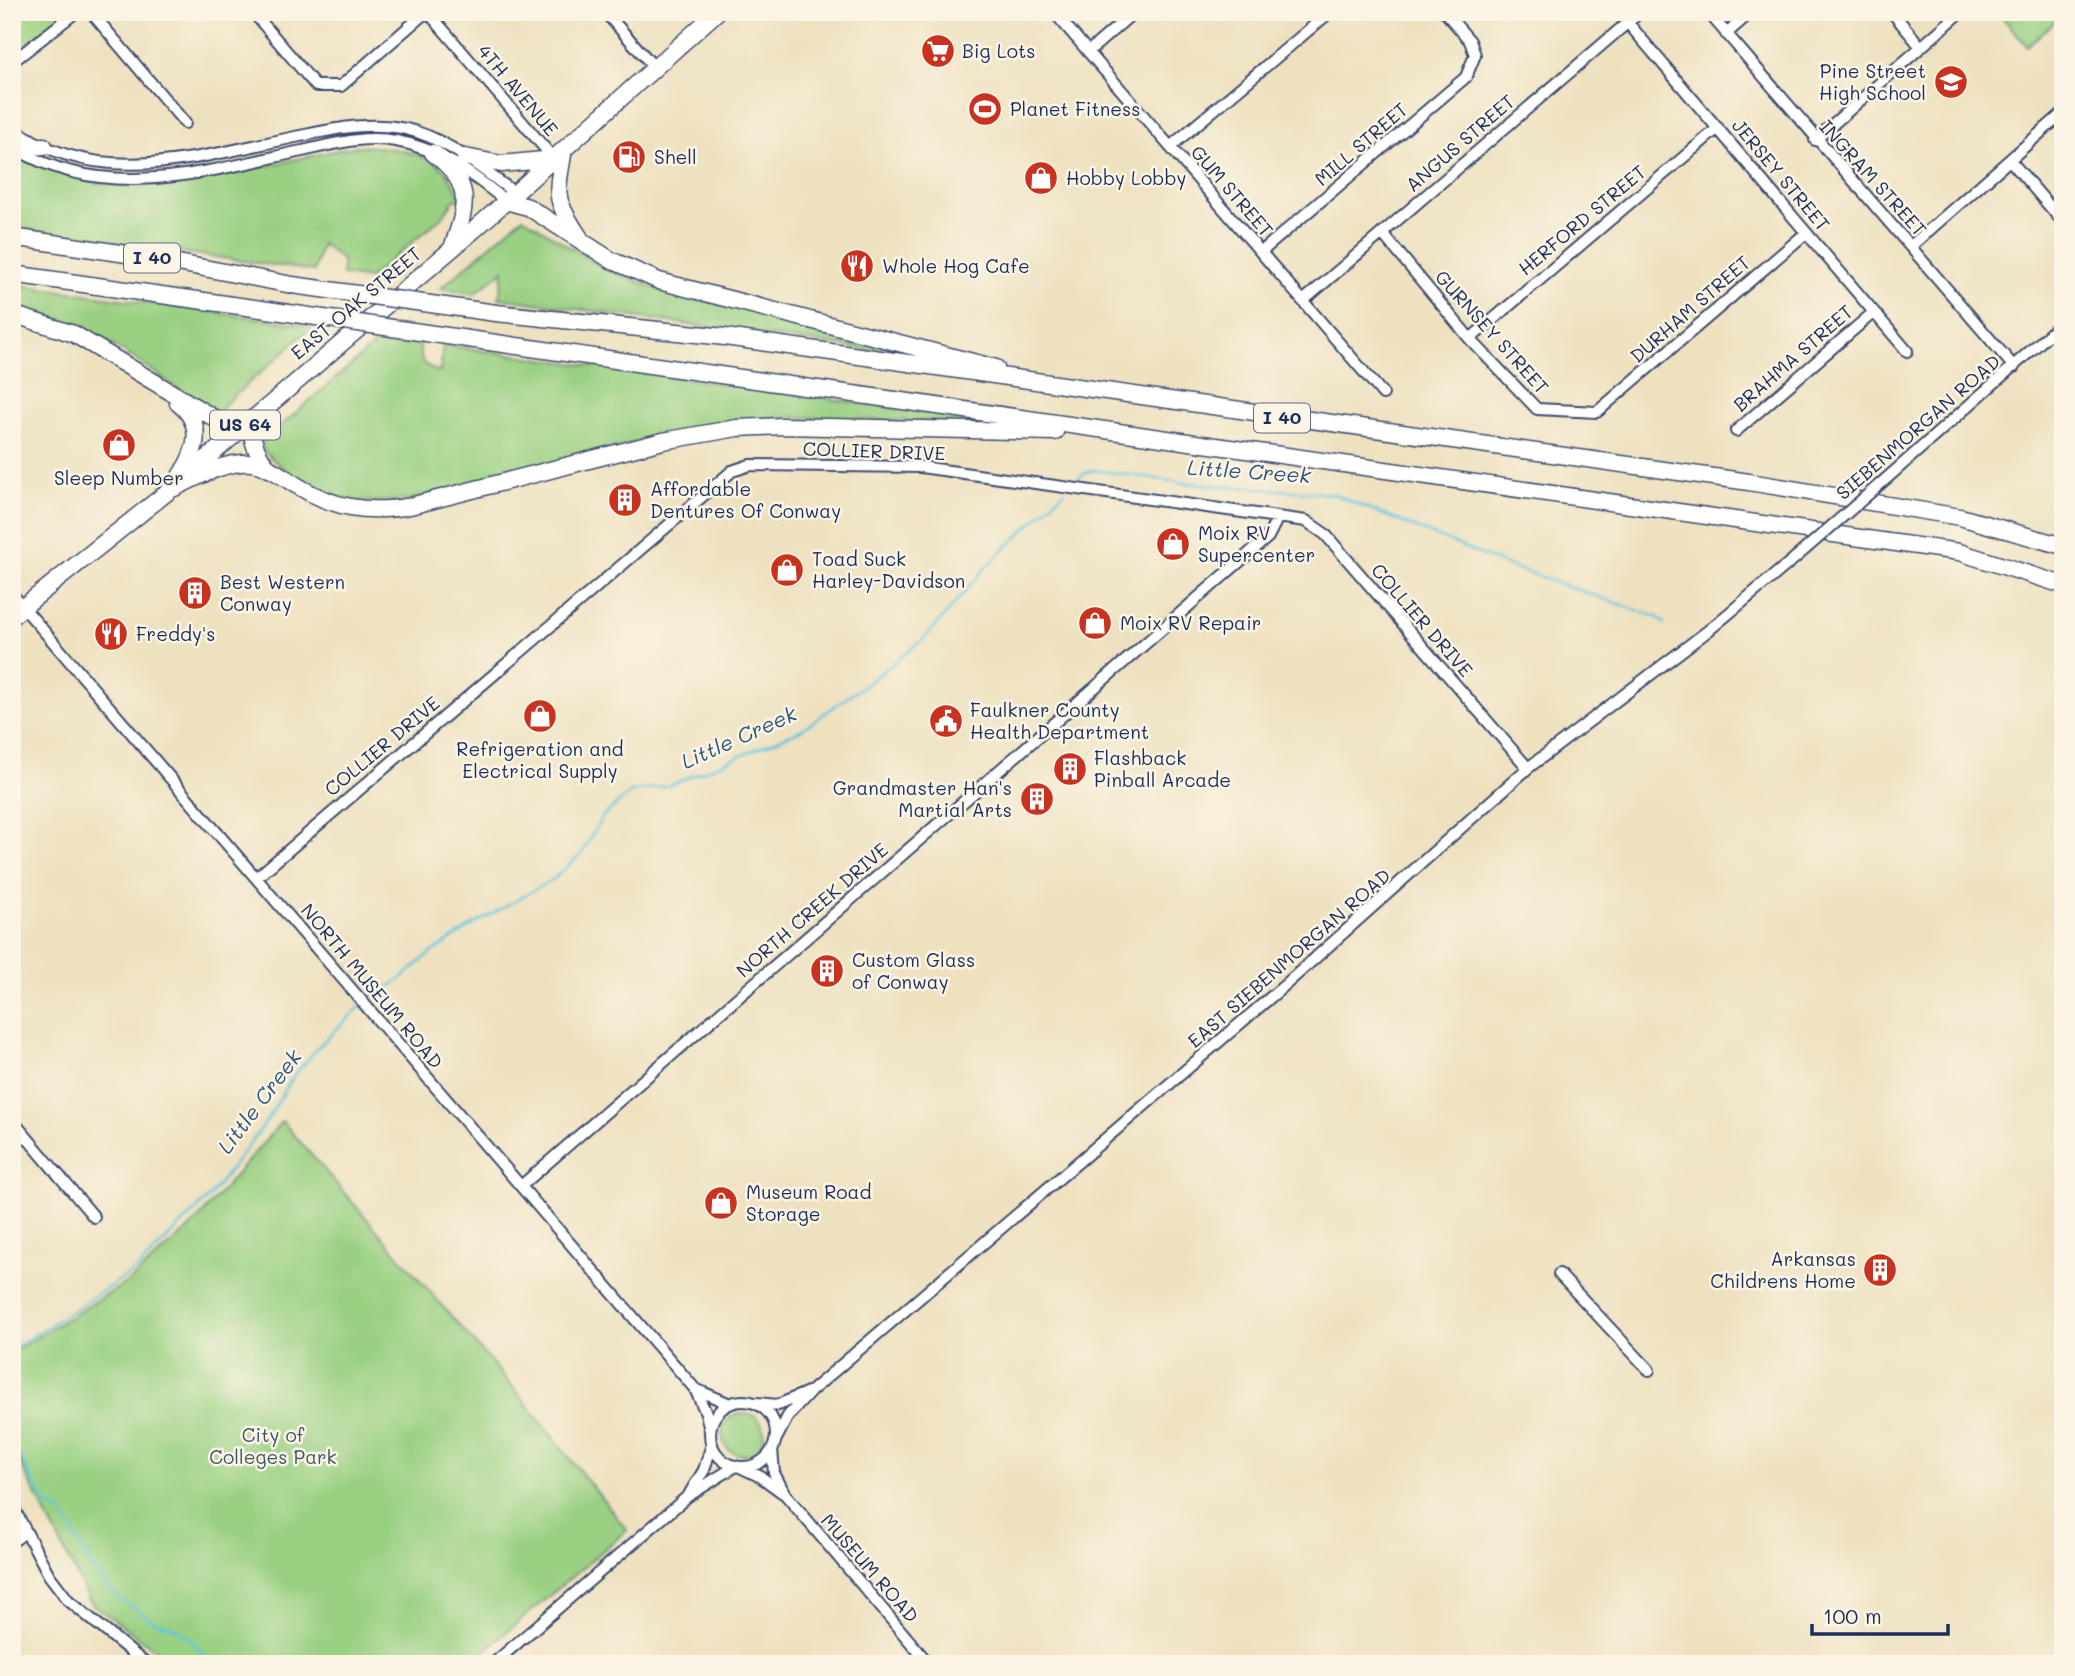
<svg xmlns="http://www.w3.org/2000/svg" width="2075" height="1676" viewBox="0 0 2075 1676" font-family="Mali,sans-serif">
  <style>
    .green { fill: #9ad082; stroke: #5a8070; stroke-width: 2 }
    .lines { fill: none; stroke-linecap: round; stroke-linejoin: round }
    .stream { stroke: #5ec5db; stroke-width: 2.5 }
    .minor-casing { stroke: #3b4a6d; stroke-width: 14 }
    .highway-casing { stroke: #3b4a6d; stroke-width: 19 }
    .minor { stroke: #fff; stroke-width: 10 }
    .highway { stroke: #fff; stroke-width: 16 }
    .minor-bridge-casing { stroke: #3b4a6d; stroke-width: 14; stroke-linecap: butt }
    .highway-bridge-casing { stroke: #3b4a6d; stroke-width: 19; stroke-linecap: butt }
    .minor-bridge { stroke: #fff; stroke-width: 10 }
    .highway-bridge { stroke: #fff; stroke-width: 16 }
    .labels { text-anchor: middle; stroke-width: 5; stroke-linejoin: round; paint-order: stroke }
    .shield { fill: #fcf5e5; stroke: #5e6a86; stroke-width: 2 }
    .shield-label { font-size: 18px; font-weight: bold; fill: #1b2f5e }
    .poi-label { font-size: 19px; fill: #1b2f5e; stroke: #fcf5e5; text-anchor: start }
    .street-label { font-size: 19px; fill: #1b2f5e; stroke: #fcf5e5 }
    .park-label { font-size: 19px; fill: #3b5767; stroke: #fcf5e5 }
    .water-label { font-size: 21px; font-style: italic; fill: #2c547d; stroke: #fcf5e5 }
  </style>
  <rect width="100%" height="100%" fill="#fcf5e5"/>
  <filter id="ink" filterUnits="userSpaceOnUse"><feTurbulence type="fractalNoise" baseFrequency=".0143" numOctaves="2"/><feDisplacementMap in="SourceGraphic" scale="14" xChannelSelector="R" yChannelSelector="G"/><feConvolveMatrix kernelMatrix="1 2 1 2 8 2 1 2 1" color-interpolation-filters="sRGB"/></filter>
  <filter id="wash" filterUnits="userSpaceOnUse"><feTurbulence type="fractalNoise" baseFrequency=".00686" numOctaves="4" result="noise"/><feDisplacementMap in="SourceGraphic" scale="28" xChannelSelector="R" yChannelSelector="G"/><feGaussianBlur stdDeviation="1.57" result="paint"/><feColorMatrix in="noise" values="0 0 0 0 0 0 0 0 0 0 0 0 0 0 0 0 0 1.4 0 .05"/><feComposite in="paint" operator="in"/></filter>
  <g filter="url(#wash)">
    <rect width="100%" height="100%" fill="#eee1c0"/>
    <path class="green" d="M12,12H69L12,58Z
      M1998,12H2063V15L2027,46Z
      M358,146C387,147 423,150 445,171C452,178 457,191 463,200H454L442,217L369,279L342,275V260L322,244L314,271L12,228L14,159C43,161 75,180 108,184C181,191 285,160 358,146Z
      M523,217L598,265L659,290L750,309L935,359L499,298L504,270L474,294L441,288Z
      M12,284L313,326L225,404L217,418C169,383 121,344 65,321C49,314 30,312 12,307Z
      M383,337L420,342C419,360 423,367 440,372L443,345L1009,424L785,417L714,423L407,500C357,505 328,501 287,471C276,462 267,456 260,444Z
      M282,1121L516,1391L627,1530L469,1664H175L91,1603L12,1447V1352L131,1280L193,1225Z
      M722 1434a21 21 0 1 1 42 0a21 21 0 1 1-42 0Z"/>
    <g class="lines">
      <path class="stream" d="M1072,484L1083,474L1094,470L1186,483L1333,494L1509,566L1657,617L1664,623
        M366,1001L401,979L428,955L473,925L555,878L582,853L602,817L631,792L670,785L801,730L869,682L925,638L986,567L1065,491
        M12,1349L136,1270L210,1196L264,1125L293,1077L318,1047L361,1006
        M12,1442L46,1505L61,1511L93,1568L118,1598L154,1621L173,1627L189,1638L213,1664"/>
    </g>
  </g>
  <g filter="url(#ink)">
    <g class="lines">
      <g class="minor-casing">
        <path id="minor" d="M91,12L185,123
          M253,12L316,86H341L426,12
          M428,12L554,159
          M605,12L655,68
          M1054,12L1383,394
          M1708,12L2014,367
          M1892,12L1921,47
          M1628,23L1907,351
          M1726,34L1751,12
          M1088,52L1134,12
          M12,62L76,12
          M12,127C98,192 205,155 300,136C335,129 370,121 406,129C447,138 481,169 515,193
          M1815,140L1961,12
          M1170,147L1330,12
          M18,150C108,203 207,171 302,151C333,144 364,135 396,141C439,148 473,175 506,201
          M2010,160L2063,222
          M1382,233L1470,339L1537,409L1597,412L1806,233
          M1911,246L2063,113
          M1261,252L1466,77L1475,55L1470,41L1445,12
          M1303,301L1640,12
          M1470,339L1718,128
          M1736,431L1874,312
          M1887,478L2063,322
          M12,594L695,1389L706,1413L710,1431
          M256,878L732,471L750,465L921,467L1306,521L1325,534L1528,768
          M12,1120L94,1217
          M521,1186L1268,537L1278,517
          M1559,1274L1649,1370
          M695,1389L730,1404
          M710 1434a33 33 0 1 1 66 0a33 33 0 1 1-66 0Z
          M757,1403L778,1405L808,1392
          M775,1441L788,1416L811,1391L1285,985L1528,768L1709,630L1795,558
          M772,1449L774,1473L785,1494L929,1664
          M740,1467L761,1477L783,1493
          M690,1493L704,1470L712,1444
          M12,1505L49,1575L68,1600L146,1664
          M12,1542L25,1532
          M493,1664L688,1496L736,1466"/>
      </g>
      <g class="highway-casing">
        <path id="highway" d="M564,149C556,197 553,197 580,238
          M12,153L28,147L44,146
          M433,153C473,183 468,204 452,248
          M465,157L501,164L554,159
          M506,201L528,207L611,260L659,281L996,368
          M12,237L147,257L292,285
          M12,274L261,309
          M496,313L725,337L1749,482L1960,517L2063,546
          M12,314L74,334L219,421L243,426
          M468,339L1959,552L2063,585
          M178,403C205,424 197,451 180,476
          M253,418C249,438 256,454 269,469
          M170,490C196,478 223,461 252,463C268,465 283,477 296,485C333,508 368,514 410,506L663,441L737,428L783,426L1055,432
          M12,616L170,490L474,230L717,12"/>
      </g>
      <use href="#minor" class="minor"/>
      <use href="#highway" class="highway"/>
      <g class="minor-bridge-casing">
        <path id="minor-bridge" d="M1795,558L1887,478"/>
      </g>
      <g class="highway-bridge-casing">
        <path id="highway-bridge" d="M292,285L496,313
          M261,309L468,339"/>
      </g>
      <use href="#minor-bridge" class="minor-bridge"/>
      <use href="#highway-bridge" class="highway-bridge"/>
    </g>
  </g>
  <defs>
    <g id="supermarket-disc" transform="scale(1.75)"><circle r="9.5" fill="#c8321e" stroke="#fcf5e5"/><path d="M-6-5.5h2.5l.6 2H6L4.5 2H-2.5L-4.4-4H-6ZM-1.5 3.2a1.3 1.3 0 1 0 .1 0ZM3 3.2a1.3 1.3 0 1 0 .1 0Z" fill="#fff"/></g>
    <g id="school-disc" transform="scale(1.75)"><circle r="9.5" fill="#c8321e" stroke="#fcf5e5"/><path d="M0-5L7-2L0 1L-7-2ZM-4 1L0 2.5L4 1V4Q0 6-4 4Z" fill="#fff"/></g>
    <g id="stadium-disc" transform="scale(1.75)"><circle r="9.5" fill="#c8321e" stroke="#fcf5e5"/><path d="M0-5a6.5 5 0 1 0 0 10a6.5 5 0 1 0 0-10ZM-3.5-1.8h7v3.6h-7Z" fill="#fff"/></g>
    <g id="fuel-disc" transform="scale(1.75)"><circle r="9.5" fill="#c8321e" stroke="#fcf5e5"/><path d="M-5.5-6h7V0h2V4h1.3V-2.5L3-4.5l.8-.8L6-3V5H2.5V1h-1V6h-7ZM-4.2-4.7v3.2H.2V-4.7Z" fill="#fff"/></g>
    <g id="shop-disc" transform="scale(1.75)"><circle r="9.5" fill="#c8321e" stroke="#fcf5e5"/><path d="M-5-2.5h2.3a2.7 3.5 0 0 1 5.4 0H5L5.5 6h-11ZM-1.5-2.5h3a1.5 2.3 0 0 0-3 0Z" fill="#fff"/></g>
    <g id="restaurant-disc" transform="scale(1.75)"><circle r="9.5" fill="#c8321e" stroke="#fcf5e5"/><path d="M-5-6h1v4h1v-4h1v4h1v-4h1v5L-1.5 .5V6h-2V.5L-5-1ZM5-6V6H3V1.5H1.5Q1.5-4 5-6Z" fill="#fff"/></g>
    <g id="building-disc" transform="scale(1.75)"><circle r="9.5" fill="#c8321e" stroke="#fcf5e5"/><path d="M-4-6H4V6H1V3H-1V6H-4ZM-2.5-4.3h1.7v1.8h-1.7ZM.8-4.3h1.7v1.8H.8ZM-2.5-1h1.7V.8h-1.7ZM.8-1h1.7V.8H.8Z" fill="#fff"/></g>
    <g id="civic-disc" transform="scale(1.75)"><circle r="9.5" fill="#c8321e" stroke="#fcf5e5"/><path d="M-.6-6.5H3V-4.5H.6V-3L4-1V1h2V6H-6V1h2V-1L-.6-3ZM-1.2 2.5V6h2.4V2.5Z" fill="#fff"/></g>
  </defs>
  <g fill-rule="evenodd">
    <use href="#supermarket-disc" x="938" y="51"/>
    <use href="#school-disc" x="1951" y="82"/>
    <use href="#stadium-disc" x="985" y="109"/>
    <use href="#fuel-disc" x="629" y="157"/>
    <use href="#shop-disc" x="1041" y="178"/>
    <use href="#restaurant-disc" x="857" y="266"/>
    <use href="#shop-disc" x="119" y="445"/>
    <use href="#building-disc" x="625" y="500"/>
    <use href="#shop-disc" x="1173" y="544"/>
    <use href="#shop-disc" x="787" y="570"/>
    <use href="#building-disc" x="195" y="593"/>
    <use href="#shop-disc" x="1095" y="623"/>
    <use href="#restaurant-disc" x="111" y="634"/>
    <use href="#shop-disc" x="540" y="716"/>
    <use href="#civic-disc" x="946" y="721"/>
    <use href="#building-disc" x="1070" y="769"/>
    <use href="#building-disc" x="1037" y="799"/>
    <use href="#building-disc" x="827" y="971"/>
    <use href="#shop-disc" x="721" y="1203"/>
    <use href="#building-disc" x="1880" y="1270"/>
  </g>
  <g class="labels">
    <g class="shield">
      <rect x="124" y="243.5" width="56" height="29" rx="5"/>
      <rect x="1254" y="403.5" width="56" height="29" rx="5"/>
      <rect x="210" y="410.5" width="70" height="29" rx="5"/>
    </g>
    <g class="shield-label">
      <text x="152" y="264">I 40</text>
      <text x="1282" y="424">I 40</text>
      <text x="245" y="431">US 64</text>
    </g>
    <g class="poi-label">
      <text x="962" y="58">Big Lots</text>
      <text x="1926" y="78" text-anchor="end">Pine Street<tspan x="1926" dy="22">High School</tspan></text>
      <text x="1010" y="116">Planet Fitness</text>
      <text x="654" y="164">Shell</text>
      <text x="1066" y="185">Hobby Lobby</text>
      <text x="882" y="273">Whole Hog Cafe</text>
      <text x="119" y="485" text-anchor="middle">Sleep Number</text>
      <text x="650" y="496">Affordable<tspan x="650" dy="22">Dentures Of Conway</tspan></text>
      <text x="1198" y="540">Moix RV<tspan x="1198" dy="22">Supercenter</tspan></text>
      <text x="812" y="566">Toad Suck<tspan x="812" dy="22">Harley-Davidson</tspan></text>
      <text x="220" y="589">Best Western<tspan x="220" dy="22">Conway</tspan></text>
      <text x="1120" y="630">Moix RV Repair</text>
      <text x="136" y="641">Freddy's</text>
      <text x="970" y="717">Faulkner County<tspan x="970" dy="22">Health Department</tspan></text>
      <text x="540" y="756" text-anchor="middle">Refrigeration and<tspan x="540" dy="22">Electrical Supply</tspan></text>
      <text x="1094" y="765">Flashback<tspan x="1094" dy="22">Pinball Arcade</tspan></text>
      <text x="1012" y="795" text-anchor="end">Grandmaster Han's<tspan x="1012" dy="22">Martial Arts</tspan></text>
      <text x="852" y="967">Custom Glass<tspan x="852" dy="22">of Conway</tspan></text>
      <text x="746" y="1199">Museum Road<tspan x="746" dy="22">Storage</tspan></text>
      <text x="1856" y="1266" text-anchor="end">Arkansas<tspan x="1856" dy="22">Childrens Home</tspan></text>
    </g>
    <g class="street-label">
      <text transform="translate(518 90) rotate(50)" y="7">4TH AVENUE</text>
      <text transform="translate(1460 143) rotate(-41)" y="7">ANGUS STREET</text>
      <text transform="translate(1361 144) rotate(-41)" y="7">MILL STREET</text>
      <text transform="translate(1781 175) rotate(50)" y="7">JERSEY STREET</text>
      <text transform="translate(1873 178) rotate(48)" y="7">INGRAM STREET</text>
      <text transform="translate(1232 191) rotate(49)" y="7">GUM STREET</text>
      <text transform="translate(1582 220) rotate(-40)" y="7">HERFORD STREET</text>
      <text transform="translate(356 303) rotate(-40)" y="7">EAST OAK STREET</text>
      <text transform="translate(1690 309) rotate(-41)" y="7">DURHAM STREET</text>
      <text transform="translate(1492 332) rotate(48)" y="7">GURNSEY STREET</text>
      <text transform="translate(1793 358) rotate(-41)" y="7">BRAHMA STREET</text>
      <text transform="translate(1918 427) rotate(-41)" y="7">SIEBENMORGAN ROAD</text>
      <text transform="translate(874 451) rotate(2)" y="7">COLLIER DRIVE</text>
      <text transform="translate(1422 620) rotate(49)" y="7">COLLIER DRIVE</text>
      <text transform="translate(382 746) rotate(-40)" y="7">COLLIER DRIVE</text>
      <text transform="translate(812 910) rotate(-41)" y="7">NORTH CREEK DRIVE</text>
      <text transform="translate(1289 958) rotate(-41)" y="7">EAST SIEBENMORGAN ROAD</text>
      <text transform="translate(372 986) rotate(50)" y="7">NORTH MUSEUM ROAD</text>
      <text transform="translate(870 1568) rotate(49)" y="7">MUSEUM ROAD</text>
    </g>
    <g class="park-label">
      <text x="273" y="1442">City of<tspan x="273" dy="22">Colleges Park</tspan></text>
    </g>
    <g class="water-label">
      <text transform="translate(1249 472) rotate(4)" y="7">Little Creek</text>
      <text transform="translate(739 738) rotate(-24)" y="7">Little Creek</text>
      <text transform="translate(260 1102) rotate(-53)" y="7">Little Creek</text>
    </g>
  </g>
  <rect width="2075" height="1676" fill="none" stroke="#fcf5e5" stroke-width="42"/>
  <path d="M1812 1624v10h136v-10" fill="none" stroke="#1b2f5e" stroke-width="3.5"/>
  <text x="1823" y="1624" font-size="21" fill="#1b2f5e" stroke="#fcf5e5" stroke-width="5" paint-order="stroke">100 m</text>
</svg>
